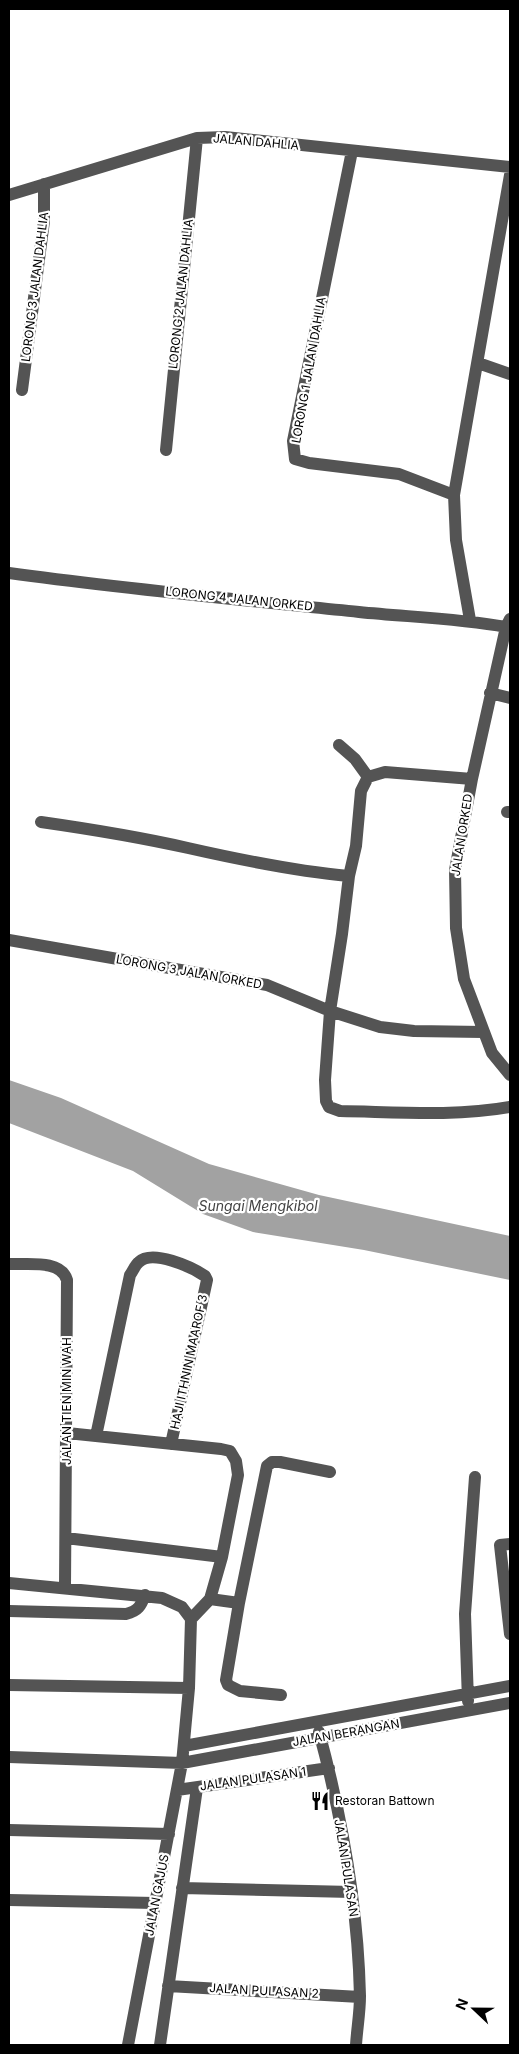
<svg xmlns="http://www.w3.org/2000/svg" width="519" height="2054" viewBox="0 0 519 2054" font-family="Inter,sans-serif">
  <style>
    .water { fill: #a2a2a2 }
    .lines { fill: none; stroke-linecap: round; stroke-linejoin: round }
    .minor { stroke: #545454; stroke-width: 12 }
    .labels { text-anchor: middle; stroke-width: 4.5; stroke-linejoin: round; paint-order: stroke }
    .street-label { font-size: 12px; fill: #000; stroke: #fff }
    .poi-label { font-size: 12px; fill: #000; stroke: #fff; text-anchor: start }
    .water-label { font-size: 14px; font-style: italic; fill: #434343; stroke: #fff }
  </style>
  <rect width="100%" height="100%" fill="#fff"/>
  <path class="water" d="M9,1080L61,1098L209,1164L319,1195L510,1236V1280L364,1250L253,1232L203,1214L133,1171L9,1123Z"/>
  <g class="lines">
    <path class="minor" d="M352,151L293,441L295,459L309,463L399,474L454,495
      M9,195L197,138L225,137L510,167
      M478,363L510,374
      M22,390L44,221V184
      M166,450L197,138
      M9,573C125,589 242,600 359,612C408,617 457,618 506,627
      M510,619L506,627L472,779L455,870L456,928L464,979L492,1053L510,1075
      M470,620L456,540L454,495L510,175
      M490,693L510,698
      M339,745L355,759L368,777
      M507,812H510
      M41,822C90,829 139,837 188,848C241,860 294,871 349,876L356,846L361,791L368,777L385,772L472,779
      M349,876L342,934L330,1011L325,1080L326,1101L329,1107L340,1111C396,1112 455,1117 510,1107
      M9,940L267,985L330,1011L380,1027L414,1031L483,1032
      M9,1264C27,1265 61,1259 67,1280L65,1588
      M67,1433L221,1449L230,1451L236,1461L238,1475L222,1557L210,1599L191,1619
      M96,1436L130,1275C133,1271 135,1265 139,1262C152,1249 192,1267 205,1276L207,1280L171,1444
      M66,1538L222,1557
      M510,1544L500,1545L510,1634
      M9,1583L162,1598L182,1607L191,1619L189,1688L182,1763L128,2045
      M210,1599L239,1603L267,1466L272,1462H280L330,1472
      M239,1603L226,1680L228,1685L240,1691L281,1695
      M9,1611L126,1614C138,1611 141,1606 145,1595
      M9,1685L189,1688
      M468,1701L465,1614L475,1477
      M319,1732C342,1817 358,1907 360,1996C360,2012 357,2029 356,2045
      M184,1746L510,1686
      M9,1757L182,1763L510,1703
      M177,1790L329,1768
      M9,1830L169,1834
      M182,1888L352,1892
      M9,1900L155,1903
      M168,1986L360,1997
      M160,2045L197,1788"/>
  </g>
  <defs>
    <g id="restaurant-bare" transform="scale(1.5)"><path d="M-5-6h1v4h1v-4h1v4h1v-4h1v5L-1.5 .5V6h-2V.5L-5-1ZM5-6V6H3V1.5H1.5Q1.5-4 5-6Z" fill="#000" stroke="#fff" stroke-width="2.5" paint-order="stroke"/></g>
  </defs>
  <g fill-rule="evenodd">
    <use href="#restaurant-bare" x="320" y="1801"/>
  </g>
  <g class="labels">
    <g class="street-label">
      <text transform="translate(256 142) rotate(5)" y="4">JALAN DAHLIA</text>
      <text transform="translate(35 287) rotate(-83)" y="4">LORONG 3 JALAN DAHLIA</text>
      <text transform="translate(181 294) rotate(-84)" y="4">LORONG 2 JALAN DAHLIA</text>
      <text transform="translate(309 370) rotate(-80)" y="4">LORONG 1 JALAN DAHLIA</text>
      <text transform="translate(239 599) rotate(6)" y="4">LORONG 4 JALAN ORKED</text>
      <text transform="translate(462 835) rotate(-81)" y="4">JALAN ORKED</text>
      <text transform="translate(189 972) rotate(10)" y="4">LORONG 3 JALAN ORKED</text>
      <text transform="translate(189 1362) rotate(-78)" y="4">HAJI ITHNIN MAAROF 3</text>
      <text transform="translate(67 1401) rotate(-90)" y="4">JALAN TIEN MIN WAH</text>
      <text transform="translate(346 1733) rotate(-10)" y="4">JALAN BERANGAN</text>
      <text transform="translate(253 1779) rotate(-8)" y="4">JALAN PULASAN 1</text>
      <text transform="translate(346 1868) rotate(81)" y="4">JALAN PULASAN</text>
      <text transform="translate(157 1895) rotate(-79)" y="4">JALAN GAJUS</text>
      <text transform="translate(264 1991) rotate(3)" y="4">JALAN PULASAN 2</text>
    </g>
    <g class="poi-label">
      <text x="335" y="1805">Restoran Battown</text>
    </g>
    <g class="water-label">
      <text x="258" y="1211">Sungai Mengkibol</text>
    </g>
  </g>
  <rect width="519" height="2054" fill="none" stroke="#000000" stroke-width="20"/>
  <g transform="translate(474 2009) rotate(292)" stroke="#ffffff" stroke-width="4" paint-order="stroke">
  <path d="M0-4L9 19L0 12L-9 19Z" fill="#000000"/>
  <text y="-8" font-size="14" font-weight="bold" text-anchor="middle" fill="#000000">N</text>
  </g>
</svg>
